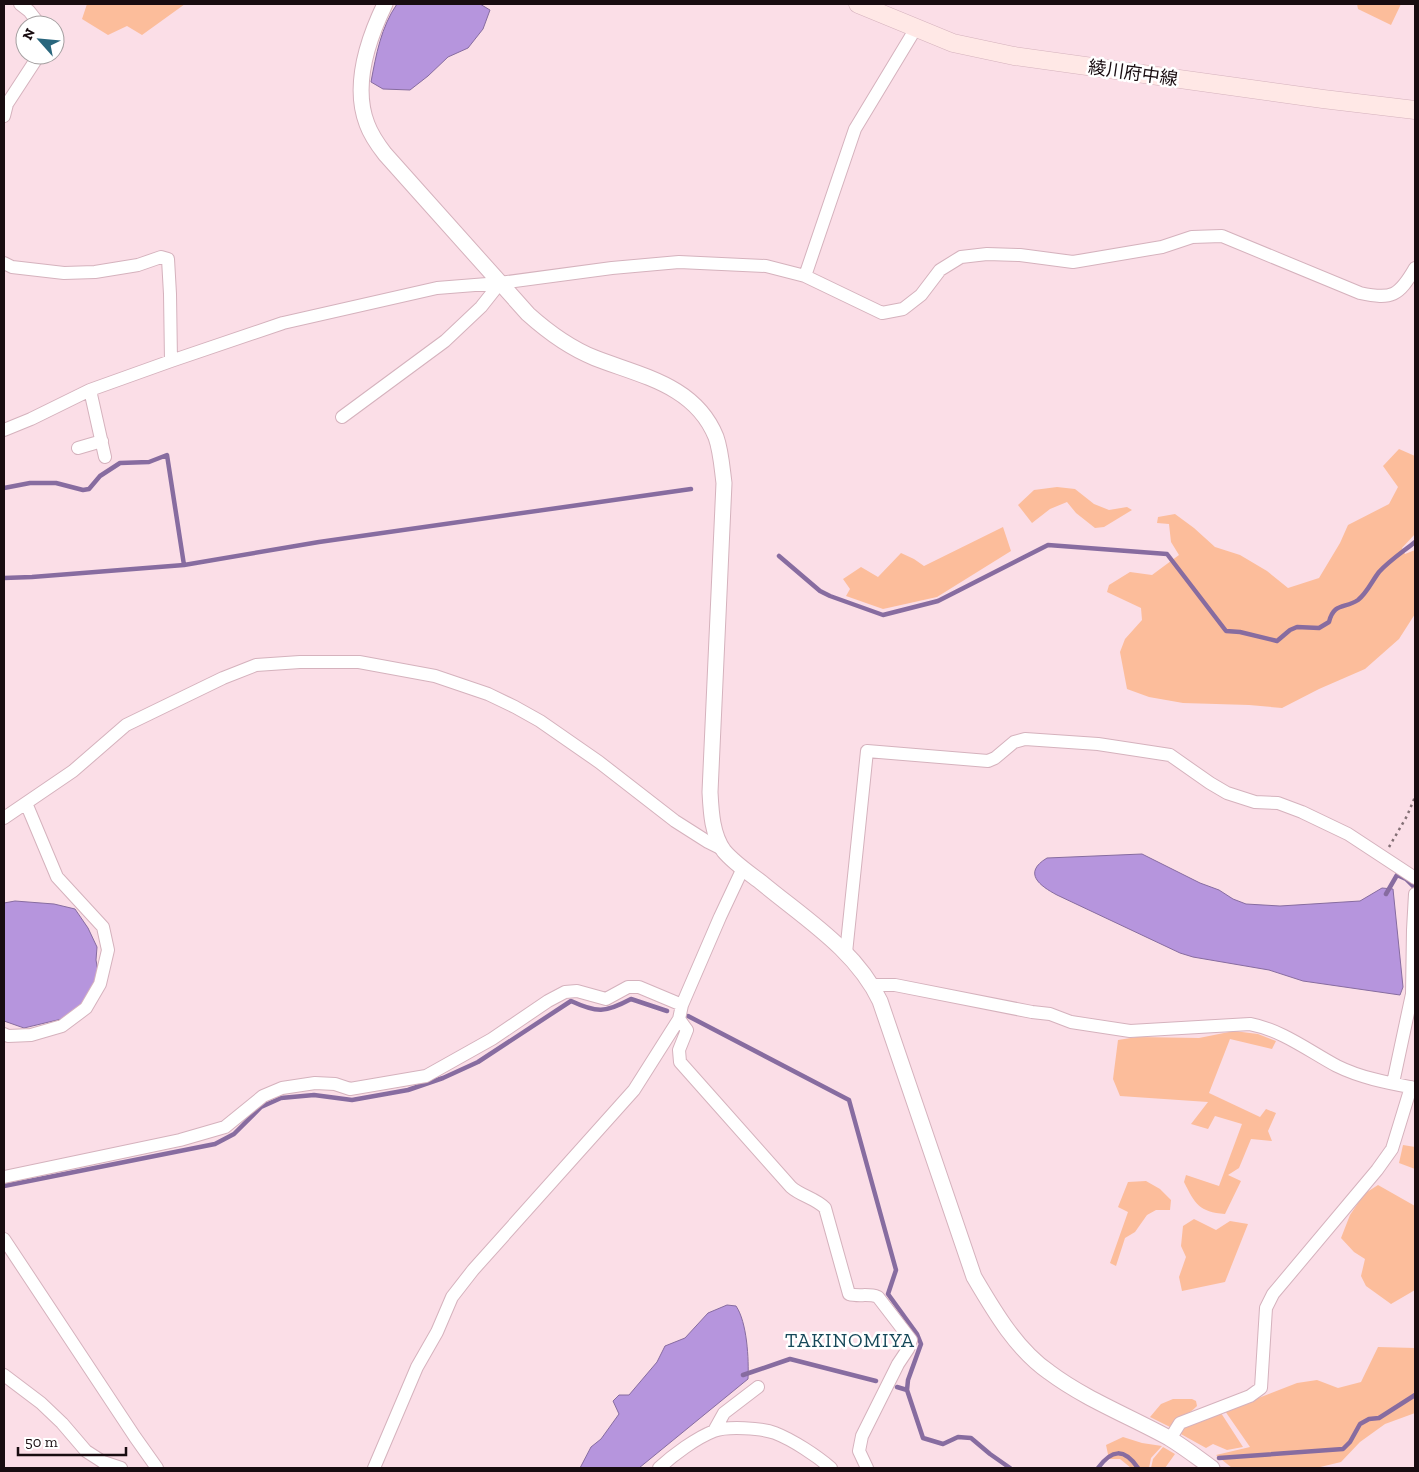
<svg xmlns="http://www.w3.org/2000/svg" width="1419" height="1472" viewBox="0 0 1419 1472" font-family="'Zilla Slab','Noto Sans JP',serif">
  <style>
    .green { fill: #fcbd9b }
    .water { fill: #b695dd; stroke: #876ca0 }
    .lines { fill: none; stroke-linecap: round; stroke-linejoin: round }
    .stream { stroke: #876ca0; stroke-width: 4.5 }
    .minor-casing { stroke: #d5b2bd; stroke-width: 14 }
    .tertiary-casing { stroke: #d5b2bd; stroke-width: 17 }
    .secondary-casing { stroke: #d5b2bd; stroke-width: 19 }
    .path { stroke: #836f75; stroke-width: 2.5; stroke-dasharray: 2.5 4; stroke-linecap: butt }
    .minor { stroke: #fff; stroke-width: 12 }
    .tertiary { stroke: #fff; stroke-width: 15 }
    .secondary { stroke: #ffe8e6; stroke-width: 18 }
    .labels { text-anchor: middle; stroke-width: 5; stroke-linejoin: round; paint-order: stroke }
    .street-label { font-size: 18px; fill: #180c10; stroke: #fff }
    .quarter-label { font-size: 20px; letter-spacing: 1px; fill: #164859; stroke: #fff }
  </style>
  <rect width="100%" height="100%" fill="#fbdee7"/>
  <path class="green" d="M87,4H185L142,35L127,26L108,35L82,19Z
    M1357,4H1401L1391,25L1358,9Z
    M1399,449L1415,456V534L1402,548L1405,554L1415,550V614L1399,639L1365,669L1319,689L1282,708L1249,705L1183,703L1149,697L1127,689L1120,652L1125,639L1142,620L1141,608L1107,592L1109,585L1130,572L1152,575L1179,555L1171,542L1169,524L1157,523L1158,517L1175,514L1194,528L1215,547L1240,555L1267,571L1288,588L1319,578L1340,543L1348,525L1389,504L1398,487L1383,466Z
    M1057,487L1075,489L1094,504L1109,510L1127,507L1132,510L1104,527L1095,528L1076,513L1067,502L1050,509L1032,523L1018,505L1034,490Z
    M1003,527L1011,551L937,597L883,609L846,596L850,589L843,579L861,567L878,577L901,553L914,559L924,566Z
    M1234,1031L1258,1034L1276,1041L1272,1049L1230,1039L1209,1093L1260,1117L1266,1109L1276,1113L1268,1131L1272,1141L1251,1139L1239,1168L1228,1175L1241,1181L1225,1214C1199,1212 1195,1204 1184,1182L1186,1175L1219,1186L1242,1124L1215,1116L1208,1129L1191,1124L1208,1102L1120,1096L1113,1079L1118,1040L1137,1037L1199,1038Z
    M1403,1145L1415,1147V1169L1399,1163Z
    M1146,1181L1160,1189L1171,1200L1170,1210H1156L1147,1215L1135,1232L1125,1238L1116,1266L1110,1263L1128,1212L1118,1207L1128,1182Z
    M1378,1185L1415,1206V1290L1391,1304L1366,1286L1361,1276L1365,1259L1354,1252L1341,1238L1350,1215L1364,1194Z
    M1194,1219L1216,1230L1230,1221L1248,1224L1225,1282L1182,1291L1179,1277L1186,1257L1181,1246L1183,1226Z
    M1378,1347L1415,1348V1413L1385,1424L1360,1442L1341,1462L1316,1468H1232L1216,1455L1250,1447L1225,1411L1297,1383L1317,1380L1338,1388L1361,1382Z
    M1173,1399H1192L1196,1401L1197,1406C1189,1415 1177,1417 1170,1427L1150,1417L1161,1404Z
    M1221,1413L1243,1447L1227,1450L1213,1444L1206,1448L1179,1433L1185,1426Z
    M1123,1437L1142,1443L1162,1446L1151,1458L1149,1468H1131L1120,1459H1109L1106,1445Z
    M1163,1447L1175,1454L1165,1468H1151L1153,1459Z"/>
  <path class="water" d="M397,4H480L490,10L483,29L468,48L448,57L428,76L410,90L383,89L371,82C376,55 381,27 397,4Z
    M1142,854L1200,883L1219,890L1233,899L1246,904L1280,906L1360,901L1382,888L1393,889L1403,987L1400,995L1303,981L1269,970L1193,957L1180,953L1057,895C1040,886 1022,873 1047,858Z
    M15,901L54,904L75,909L88,928L97,947L96,960L99,977L86,999L70,1017L24,1028L4,1021V903Z
    M727,1305L736,1306C747,1322 749,1359 748,1379L639,1468H580L591,1447L601,1439L619,1414L613,1401L619,1395H629L657,1362L665,1346L685,1338L708,1313Z"/>
  <g class="lines">
    <path class="stream" d="M4,488L30,483H56L83,490L89,489L100,476L120,463L149,462L167,455L184,565L319,542L691,489
      M779,556L820,591L830,596L883,615L938,601L1048,545L1167,554L1226,631L1240,632L1277,641L1290,630L1297,627L1319,628L1329,622C1334,602 1345,609 1358,600C1367,593 1372,581 1379,572C1389,561 1404,551 1415,542
      M4,578L32,577L184,565
      M1386,894L1397,875L1406,879L1414,887
      M688,1016L849,1100L896,1270L888,1294L917,1334L921,1344L908,1380L907,1390
      M4,1186L215,1144L234,1134L261,1107L281,1098L314,1095L352,1100L408,1090L443,1078L478,1062L571,1001C597,1013 605,1013 631,999L667,1011
      M743,1375L790,1359L876,1381
      M897,1387L907,1390L923,1438L943,1444L958,1437L971,1438L990,1454L1010,1468
      M1219,1458L1343,1449L1350,1442L1360,1424L1369,1419L1379,1418L1415,1395
      M1098,1468C1112,1449 1124,1448 1138,1468"/>
    <g class="minor-casing">
      <path id="minor" d="M20,4L29,11L40,25
        M4,116L7,104L39,55
        M4,263L12,267L64,273L95,272L138,265L161,257L168,259L170,294L171,361
        M805,276L855,129L916,28
        M90,390L105,457
        M342,417L445,341L481,307L500,283
        M4,430L31,419L90,390L171,361L283,323L437,288L500,283L612,268L679,262L766,266L805,276L882,313L903,309L921,295L940,270L961,257L987,254L1020,255L1073,262L1162,247L1192,237L1222,236L1360,293C1392,300 1399,296 1415,268
        M78,448L102,441
        M4,818L73,771L126,725L223,678L256,665L300,662H359L435,676L488,694L515,707L540,721L599,762L675,821L708,842L724,850
        M846,953L867,751L988,761L995,758L1014,742L1025,739L1098,744L1170,755L1210,783L1227,793L1255,802L1278,803L1302,812L1348,834L1415,878
        M872,985H895L1032,1012L1050,1014L1071,1022L1130,1031L1250,1024C1282,1030 1309,1051 1337,1066C1361,1078 1389,1083 1415,1088
        M679,1019L687,1030L679,1050L680,1062L791,1187C801,1196 815,1198 825,1208L849,1294C859,1297 868,1293 878,1297L911,1340L908,1349L898,1364L862,1436L859,1451L867,1468
        M4,1034L8,1036L31,1035L62,1026L86,1008L100,984L108,950L103,927L57,877L26,803
        M1393,1083L1412,994L1413,930L1415,894
        M4,1177L180,1140L225,1127L263,1096L282,1088L315,1083L335,1084L350,1089L426,1076L492,1039L548,1001L565,992L577,991L606,999L628,987H639L682,1005
        M4,1239L135,1437L157,1468
        M4,1375L41,1403L62,1423L86,1451L103,1462L121,1468
        M714,1431L724,1413L758,1387
        M1170,1439L1180,1423L1250,1396L1261,1388L1266,1308L1273,1294L1377,1170L1392,1149L1411,1087
        M374,1468L417,1367L437,1332L452,1297L473,1270L634,1090L679,1019L682,1005L720,917L743,868
        M659,1468C673,1455 696,1438 714,1431C727,1426 762,1428 775,1433C793,1440 817,1456 831,1468"/>
    </g>
    <g class="tertiary-casing">
      <path id="tertiary" d="M385,4C368,39 352,85 367,124C371,135 378,145 385,154L528,314C548,332 570,348 595,358C641,376 695,385 716,437C721,451 722,468 724,483L710,792C711,811 712,835 724,851C734,863 749,873 762,883C804,918 856,950 880,1001L974,1277C994,1311 1016,1349 1049,1372C1085,1399 1129,1416 1169,1438C1184,1447 1198,1458 1212,1468"/>
    </g>
    <g class="secondary-casing">
      <path id="secondary" d="M858,4L953,43L1014,56L1323,99L1415,110"/>
    </g>
    <path class="path" d="M1389,847L1407,816L1415,797"/>
    <use href="#minor" class="minor"/>
    <use href="#tertiary" class="tertiary"/>
    <use href="#secondary" class="secondary"/>
  </g>
  <g class="labels">
    <g class="street-label">
      <text transform="translate(1133 73) rotate(8)" y="6">綾川府中線</text>
    </g>
    <g class="quarter-label">
      <text x="850" y="1347">TAKINOMIYA</text>
    </g>
  </g>
  <rect width="1419" height="1472" fill="none" stroke="#180c10" stroke-width="10"/>
  <g transform="translate(40 40) rotate(297)"><circle r="24" fill="#ffffff" stroke="#a39e9f"/>
  <path d="M0-4L9 19L0 12L-9 19Z" fill="#29667d"/>
  <text y="-8" font-size="14" font-weight="bold" text-anchor="middle" fill="#180c10">N</text>
  </g>
  <path d="M18 1447v8h108v-8" fill="none" stroke="#180c10" stroke-width="2.5"/>
  <text x="25" y="1447" font-size="15" fill="#180c10" stroke="#ffffff" stroke-width="4" paint-order="stroke">50 m</text>
</svg>
